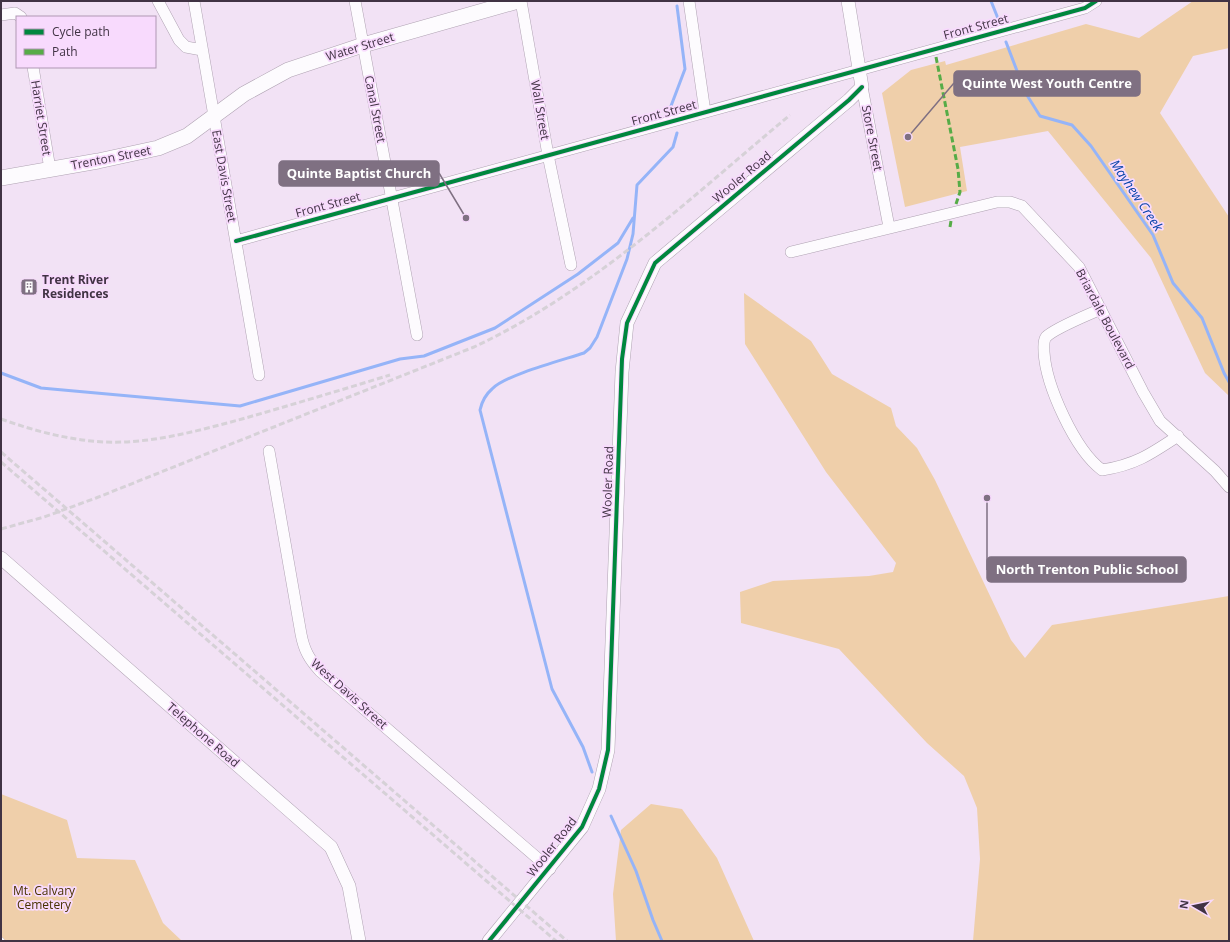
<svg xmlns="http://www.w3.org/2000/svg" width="1230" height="942" viewBox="0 0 1230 942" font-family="'Open Sans',sans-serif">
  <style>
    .green { fill: #efcfaa }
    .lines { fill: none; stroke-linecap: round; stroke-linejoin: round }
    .stream { stroke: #95b4f8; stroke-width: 3 }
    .service-casing { stroke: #afa2b2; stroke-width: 6 }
    .minor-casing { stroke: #afa2b2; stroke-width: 12 }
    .tertiary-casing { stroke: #afa2b2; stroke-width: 14 }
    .secondary-casing { stroke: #afa2b2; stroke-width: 16 }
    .service { stroke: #fdfbfe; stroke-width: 5.5 }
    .minor { stroke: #fdfbfe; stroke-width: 11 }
    .tertiary { stroke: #fdfbfe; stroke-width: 13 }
    .secondary { stroke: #fdfbfe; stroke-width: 15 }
    .rail { stroke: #d6d1d7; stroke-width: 3; stroke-dasharray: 6 3; stroke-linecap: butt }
    .quiet { stroke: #56ac47; stroke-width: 3; stroke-dasharray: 6 3; stroke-linecap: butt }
    .cycleway-casing { stroke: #f8dafd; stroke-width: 6 }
    .cycleway { stroke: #00873e; stroke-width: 4 }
    .labels { text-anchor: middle; stroke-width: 3.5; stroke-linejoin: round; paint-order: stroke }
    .street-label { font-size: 12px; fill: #413344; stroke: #f8dafd }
    .poi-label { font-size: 12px; font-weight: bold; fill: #413344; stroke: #f8dafd; text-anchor: start }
    .park-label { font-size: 12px; fill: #483200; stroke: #f8dafd }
    .water-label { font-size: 13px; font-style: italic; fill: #0744a9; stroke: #f8dafd }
    .leader { fill: none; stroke: #7f7082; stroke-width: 1.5 }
    .callout-dot { fill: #7f7082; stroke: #f8dafd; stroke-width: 1.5 }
    .callout { fill: #7f7082; stroke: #7f7082; stroke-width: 1.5 }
    .callout-label { font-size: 13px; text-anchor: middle; font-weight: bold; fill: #fff }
  </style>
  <rect width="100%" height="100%" fill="#f2e2f5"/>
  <path class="green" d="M1193,1H1229V48L1193,56L1160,113L1229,217V396L1205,373L1151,258L1048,131L960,147L967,191L905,207L882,93L911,70L945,61L946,65L1086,24L1139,38Z
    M744,293L811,341L832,374L891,408L896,426L917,448L935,480L1011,640L1025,658L1052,625L1229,596V941H973L980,859L977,808L964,776L927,743L839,649L741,623L740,592L773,581L869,576L893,572L896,563L826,472L745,344Z
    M1,794L67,820L77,858L135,860L163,923L182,941H1Z
    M651,804L682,809L717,858L754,941H616L613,894L621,830Z"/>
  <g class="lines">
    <path class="stream" d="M991,1L999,21
      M1006,42L1025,92L1040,116L1072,125L1091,146L1153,235L1173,283L1202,318L1224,373L1229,382
      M671,115V106L685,69L677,6
      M1,373L41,388L240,406L400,359L424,356L495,328L578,274L618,243L633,218
      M592,772L583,747L552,689L480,410C482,401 485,395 492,389C505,375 563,360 584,353L590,348L597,337L627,259L633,234L637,185L673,147L677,133
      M611,816L636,871L653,920L662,941"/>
    <g class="service-casing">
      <path id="service" d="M1,940L2,941"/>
    </g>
    <g class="minor-casing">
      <path id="minor" d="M158,1L179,40L186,47L202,50
        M194,1L259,375
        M355,1L417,335
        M521,1L548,155L571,265
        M689,1L705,112
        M1,15L15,13L21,17
        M33,67L50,169
        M862,87L889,227
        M236,241L1085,8L1096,1
        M791,252L997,202H1010L1022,206L1079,267L1143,392L1160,421L1215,471L1229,487
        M1101,309C1088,315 1055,328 1046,337C1043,341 1044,347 1044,352C1046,386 1075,450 1102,470C1135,465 1151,454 1178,436
        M269,451L301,634C304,650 309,659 320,671L550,869"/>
    </g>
    <g class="tertiary-casing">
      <path id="tertiary" d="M1,558L331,847L349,886L359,941
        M489,941L582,827L599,789L608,750L622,372L627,323L655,263L849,100L862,87L848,1"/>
    </g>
    <g class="secondary-casing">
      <path id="secondary" d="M1,178L98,161L158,148L187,136L244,94L288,70L363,45L518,1"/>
    </g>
    <use href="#service" class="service"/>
    <use href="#minor" class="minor"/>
    <use href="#tertiary" class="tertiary"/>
    <use href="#secondary" class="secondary"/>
    <path class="rail" d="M1,419C35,431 68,440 104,442C151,444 197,431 242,419C291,405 341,390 390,375
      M1,452L567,941
      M1,462L556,941
      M1,529L44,517L96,498L474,347C593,291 690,198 790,115"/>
    <path class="quiet" d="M936,57L958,169L960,192L956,204
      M950,227L951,221"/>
    <g class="cycleway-casing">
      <path id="cycleway" d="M236,241L1085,8L1096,1
        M489,941L582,827L599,789L608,750L622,359L627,323L655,263L849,100L862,87"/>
    </g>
    <use href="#cycleway" class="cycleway"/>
  </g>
  <defs>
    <g id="building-square" transform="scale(0.9)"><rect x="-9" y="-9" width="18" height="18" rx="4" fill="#7f7082" stroke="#f8dafd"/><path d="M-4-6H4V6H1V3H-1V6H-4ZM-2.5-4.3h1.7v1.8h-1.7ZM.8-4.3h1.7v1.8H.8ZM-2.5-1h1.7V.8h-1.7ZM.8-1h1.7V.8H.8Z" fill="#fff"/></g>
  </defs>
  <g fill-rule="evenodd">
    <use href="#building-square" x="29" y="287"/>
  </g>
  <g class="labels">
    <g class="street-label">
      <text transform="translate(976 27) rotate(-15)" y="4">Front Street</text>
      <text transform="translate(360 47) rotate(-17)" y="4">Water Street</text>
      <text transform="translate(375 109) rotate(79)" y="4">Canal Street</text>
      <text transform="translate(540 110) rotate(80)" y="4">Wall Street</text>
      <text transform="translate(664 113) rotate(-15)" y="4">Front Street</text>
      <text transform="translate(41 118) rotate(81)" y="4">Harriet Street</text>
      <text transform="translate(872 138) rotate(79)" y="4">Store Street</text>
      <text transform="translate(111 158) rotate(-11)" y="4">Trenton Street</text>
      <text transform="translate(224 176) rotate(80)" y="4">East Davis Street</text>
      <text transform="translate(742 177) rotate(-40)" y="4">Wooler Road</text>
      <text transform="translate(328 205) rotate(-15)" y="4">Front Street</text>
      <text transform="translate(1105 319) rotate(62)" y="4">Briardale Boulevard</text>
      <text transform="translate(608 482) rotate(-88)" y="4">Wooler Road</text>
      <text transform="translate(349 694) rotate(42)" y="4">West Davis Street</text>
      <text transform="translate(203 735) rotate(41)" y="4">Telephone Road</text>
      <text transform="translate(552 847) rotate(-52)" y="4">Wooler Road</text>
    </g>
    <g class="poi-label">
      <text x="42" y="284">Trent River<tspan x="42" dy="14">Residences</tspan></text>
    </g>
    <g class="park-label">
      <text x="44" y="895">Mt. Calvary<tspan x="44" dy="14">Cemetery</tspan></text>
    </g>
    <g class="water-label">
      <text transform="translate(1137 195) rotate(56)" y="5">Mayhew Creek</text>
    </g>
  </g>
  <path class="leader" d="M908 137L954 83M466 218L439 173M987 498L987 570"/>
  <g class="callout-dot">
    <circle cx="908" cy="137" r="4"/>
    <circle cx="466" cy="218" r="4"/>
    <circle cx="987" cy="498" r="4"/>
  </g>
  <g class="callout">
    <rect x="954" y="71" width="186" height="25" rx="4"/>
    <rect x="279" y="161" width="160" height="25" rx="4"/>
    <rect x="987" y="557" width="199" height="25" rx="4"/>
  </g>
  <g class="callout-label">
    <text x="1047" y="88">Quinte West Youth Centre</text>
    <text x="359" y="178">Quinte Baptist Church</text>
    <text x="1087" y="574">North Trenton Public School</text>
  </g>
  <rect width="1230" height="942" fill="none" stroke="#413344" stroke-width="4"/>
  <rect x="16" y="16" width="140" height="52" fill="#f8dafd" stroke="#af97b3"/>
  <rect x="24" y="29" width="20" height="6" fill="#00873e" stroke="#af97b3"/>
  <text x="52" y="36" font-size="12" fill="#413344">Cycle path</text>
  <rect x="24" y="49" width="20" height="6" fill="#56ac47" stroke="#af97b3"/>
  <text x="52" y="56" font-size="12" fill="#413344">Path</text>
  <g transform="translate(1194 906) rotate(279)" stroke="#f8dafd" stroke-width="3" paint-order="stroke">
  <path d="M0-3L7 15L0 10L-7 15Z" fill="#413344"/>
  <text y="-6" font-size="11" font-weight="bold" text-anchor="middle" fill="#413344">N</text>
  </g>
</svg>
